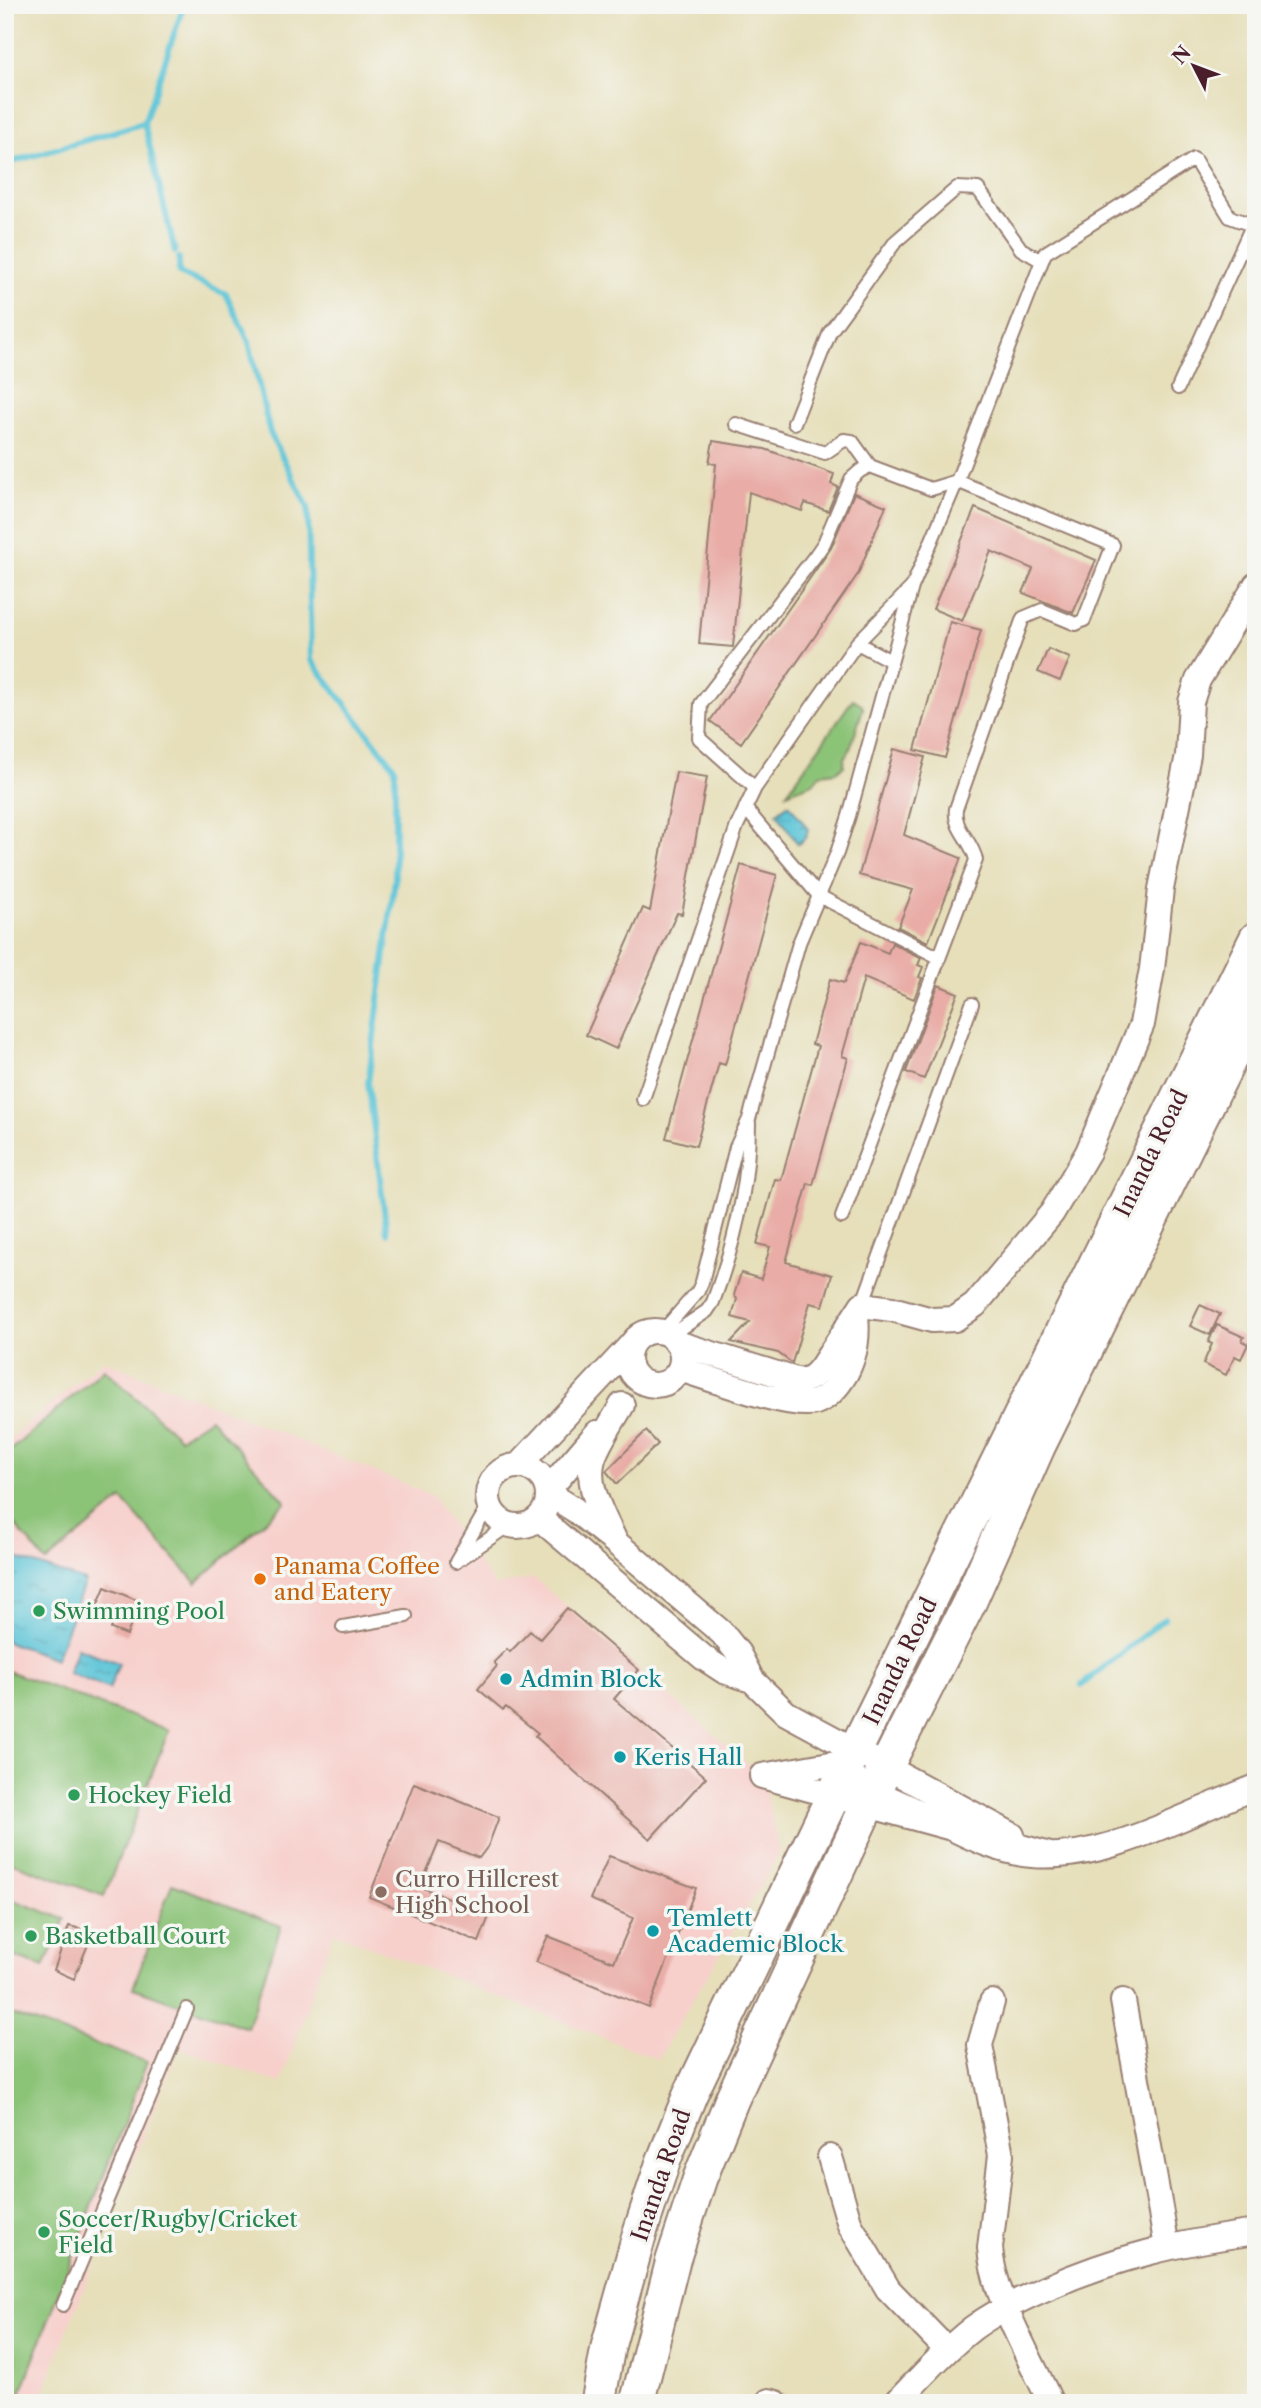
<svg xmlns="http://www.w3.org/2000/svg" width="1261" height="2408" viewBox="0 0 1261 2408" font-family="'Libre Caslon Text',serif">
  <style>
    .built { fill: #f7d0cc }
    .park { fill: #8bc377; stroke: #6a7151; stroke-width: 2 }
    .water { fill: url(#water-ripples); stroke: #527281; stroke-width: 2 }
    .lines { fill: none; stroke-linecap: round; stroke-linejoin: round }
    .stream { stroke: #5bc4d7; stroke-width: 6 }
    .building { fill: #e9aca6 }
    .lane-casing { stroke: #987f72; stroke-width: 16 }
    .street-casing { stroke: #987f72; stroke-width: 28 }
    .secondary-casing { stroke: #987f72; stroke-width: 37 }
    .lane { stroke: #fff; stroke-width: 12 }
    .street { stroke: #fff; stroke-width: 24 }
    .secondary { stroke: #fff; stroke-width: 33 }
    .food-dot { fill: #e8710a; stroke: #f6f6f2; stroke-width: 2.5 }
    .leisure-dot { fill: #2e9e5b; stroke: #f6f6f2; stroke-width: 2.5 }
    .culture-dot { fill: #0f9aa8; stroke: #f6f6f2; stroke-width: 2.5 }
    .education-dot { fill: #8d6e63; stroke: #f6f6f2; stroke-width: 2.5 }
    .labels { text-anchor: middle; stroke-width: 7; stroke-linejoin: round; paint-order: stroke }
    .street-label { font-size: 23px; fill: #4a1f2b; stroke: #f6f6f2 }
    .food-label { font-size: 23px; fill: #c56008; stroke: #f6f6f2; text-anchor: start }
    .leisure-label { font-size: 23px; fill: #27864d; stroke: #f6f6f2; text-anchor: start }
    .culture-label { font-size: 23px; fill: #0d838f; stroke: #f6f6f2; text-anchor: start }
    .education-label { font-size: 23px; fill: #785e54; stroke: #f6f6f2; text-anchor: start }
  </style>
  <defs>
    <pattern id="water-ripples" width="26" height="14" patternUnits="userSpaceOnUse" patternTransform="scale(1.75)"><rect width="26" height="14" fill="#5bc4d7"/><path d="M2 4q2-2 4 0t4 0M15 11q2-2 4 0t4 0" fill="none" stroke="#4d9faf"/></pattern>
  </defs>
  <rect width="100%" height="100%" fill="#f6f6f2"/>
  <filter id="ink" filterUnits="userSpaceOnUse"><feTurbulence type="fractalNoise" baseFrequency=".0143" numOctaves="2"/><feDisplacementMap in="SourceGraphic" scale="14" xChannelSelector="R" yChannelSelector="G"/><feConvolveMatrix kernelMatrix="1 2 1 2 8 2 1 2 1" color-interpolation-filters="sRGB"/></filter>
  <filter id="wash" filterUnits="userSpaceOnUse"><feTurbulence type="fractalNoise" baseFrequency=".00686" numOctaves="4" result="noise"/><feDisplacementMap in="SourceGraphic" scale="28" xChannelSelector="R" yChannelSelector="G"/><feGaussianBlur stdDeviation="1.57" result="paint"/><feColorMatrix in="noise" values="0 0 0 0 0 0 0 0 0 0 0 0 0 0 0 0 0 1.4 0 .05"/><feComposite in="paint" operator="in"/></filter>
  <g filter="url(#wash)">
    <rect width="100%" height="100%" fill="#e6dfba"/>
    <path class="built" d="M103,1360L431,1495L495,1586L534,1578L762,1776L780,1853L658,2059L333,1932L281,2083L178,2048L39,2403H5V1443Z"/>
    <path class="park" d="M853,699L861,704L863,708L850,749L844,758V766L836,772L820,774L813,783L787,793Z
      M104,1369L180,1438L210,1418L286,1502L196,1583L122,1499L46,1562L5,1513V1455Z
      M5,1670L169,1730L104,1896L5,1860Z
      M172,1884L281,1926L247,2028L133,1988Z
      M5,1897L65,1919L44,1967L5,1954Z
      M5,2012L147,2062L17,2403H5Z"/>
    <path class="water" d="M789,804L808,829L806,837L798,844L777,813Z
      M5,1554L85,1581L56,1659L5,1641Z
      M77,1648L119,1663L109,1689L68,1673Z"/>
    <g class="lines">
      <path class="stream" d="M144,123L175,252
        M5,164L144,123L184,5
        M179,258V273L226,294L249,342L270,433L308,507L311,660L395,768V879L368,1083L387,1233
        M1082,1685L1165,1618"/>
    </g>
    <g id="blocks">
      <path class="building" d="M713,441L765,449L834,474L831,484L838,487L828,511L805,503L802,511L749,492L733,647L699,644L716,464L709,463Z
        M854,493L886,506L858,574L741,743L710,721L831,548Z
        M975,508L1096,560L1073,613L1023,593L1033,569L991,551L962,621L933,609Z
        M950,622L981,630L945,758L915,750Z
        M1048,649L1070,658L1060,681L1038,672Z
        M894,749L925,757L904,835L961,858L928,942L898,927L913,890L859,875Z
        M676,772L707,777L682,914L677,913L616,1049L586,1035L643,908L650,911Z
        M741,865L777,875L725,1065L719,1063L696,1146L666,1138Z
        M861,942L888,953L892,943L921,958L918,965L923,967L919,977L922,978L914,999L864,978L842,1056L848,1058L813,1185L808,1183L786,1262L832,1275L823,1306L810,1303L792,1363L778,1353L731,1342L750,1322L732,1317L737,1299L734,1295L741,1273L761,1279L770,1247L757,1244L775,1179L781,1180L818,1046L812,1044L830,979L844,983Z
        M938,985L958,993L924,1079L906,1072Z
        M1200,1305L1220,1314L1210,1335L1190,1326Z
        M1217,1325L1244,1337L1242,1341L1248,1344L1241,1359L1235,1356L1226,1375L1203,1364L1212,1344L1208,1342Z
        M646,1431L658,1444L617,1484L606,1471Z
        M105,1587L139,1601L127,1635L111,1629L116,1615L97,1606Z
        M567,1608L639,1670L614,1699L706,1777L650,1839L535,1736L538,1733L506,1707L503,1710L478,1689L497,1666L494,1662L507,1649L510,1652L530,1631L540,1639Z
        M414,1783L499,1817L488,1846L479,1858L439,1842L420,1887L490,1914L479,1942L369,1897Z
        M609,1856L696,1888L649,2008L536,1962L548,1936L614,1962L633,1918L590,1899Z
        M69,1926L93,1932L74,1979L54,1970Z"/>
    </g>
  </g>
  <g filter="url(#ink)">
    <use href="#blocks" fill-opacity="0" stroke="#987f72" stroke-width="2"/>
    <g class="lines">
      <g class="lane-casing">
        <path id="lane" d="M1178,388L1256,217
          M794,423L830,332L896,241L957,188L978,189L1021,249L1042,261
          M736,424L825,453L844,440L852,441L870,466
          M857,643L891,661
          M755,788L699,738L701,704L815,556L824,543L851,479L860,471L870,466L931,489L957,481L1113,545L1084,620L1076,624L1042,610L1023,618L956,809C953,829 972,840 976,860L842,1217
          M745,808L819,896L938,957
          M643,1099L737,826L755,788L857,643L912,587
          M862,1305L972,1004
          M662,1332L698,1291L702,1282L736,1147L749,1119L799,943L837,853L849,816L912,587L957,481L1045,253L1194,159L1230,217L1252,225
          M670,1336L707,1311L713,1302C734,1246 749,1183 749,1123
          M460,1559L509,1525
          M456,1562L489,1505
          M343,1627L406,1616
          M63,2305L187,2009"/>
      </g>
      <g class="street-casing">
        <path id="street" d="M628 1358a27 27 0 1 1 54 0a27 27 0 1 1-54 0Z
          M677,1343L796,1380C808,1381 813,1378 821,1368L862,1305L892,1309L932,1320L955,1319L975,1305L1052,1213L1088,1152L1142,1024L1152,969L1161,889L1188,755L1191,702L1198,680L1256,585
          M680,1369C707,1377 792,1410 816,1402C830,1397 839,1385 846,1373C856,1353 858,1337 856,1315
          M519,1465L631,1345
          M488 1496a30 30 0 1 1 60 0a30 30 0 1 1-60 0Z
          M548,1490L597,1433
          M548,1493L575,1510L615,1542L722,1633L738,1653L752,1680L786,1713L1012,1835
          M539,1518L704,1658L724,1671L752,1680
          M614,1539C601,1511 581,1479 597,1449C604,1434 614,1419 622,1405
          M1050,1855L762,1776L836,1763C859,1788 893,1799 923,1814C957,1830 994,1852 1032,1855C1108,1861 1186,1813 1256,1787
          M1123,2001L1167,2247
          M992,2002L980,2045L1001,2155L990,2248C993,2295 1031,2360 1051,2403
          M830,2157L850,2225L888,2289L947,2350
          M769,2401L776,2403
          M896,2403C921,2377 945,2350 973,2328C995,2312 1019,2300 1044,2289C1116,2257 1178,2243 1256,2232"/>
      </g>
      <g class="secondary-casing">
        <path id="secondary" d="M598,2403L608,2347L640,2232L663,2162L690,2095L844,1773L1256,939
          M637,2403L673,2260L700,2178L732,2099L874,1791L969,1603L1038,1447L1256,1006"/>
      </g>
      <use href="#lane" class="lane"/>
      <use href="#street" class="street"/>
      <use href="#secondary" class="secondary"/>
    </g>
  </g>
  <circle class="food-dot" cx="260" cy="1579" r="7"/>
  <g class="leisure-dot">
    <circle cx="39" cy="1611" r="7"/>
    <circle cx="74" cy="1795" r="7"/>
    <circle cx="31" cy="1936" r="7"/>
    <circle cx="44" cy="2232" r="7"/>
  </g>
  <g class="culture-dot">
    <circle cx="506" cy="1679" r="7"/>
    <circle cx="620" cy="1757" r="7"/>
    <circle cx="653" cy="1931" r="7"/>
  </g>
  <circle class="education-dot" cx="381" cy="1892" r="7"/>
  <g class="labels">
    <g class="street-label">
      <text transform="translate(1151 1153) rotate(-64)" y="8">Inanda Road</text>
      <text transform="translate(900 1661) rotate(-64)" y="8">Inanda Road</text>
      <text transform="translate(661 2175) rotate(-71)" y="8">Inanda Road</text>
    </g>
    <g class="food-label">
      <text x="274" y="1574">Panama Coffee<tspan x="274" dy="26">and Eatery</tspan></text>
    </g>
    <g class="leisure-label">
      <text x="53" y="1619">Swimming Pool</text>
      <text x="88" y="1803">Hockey Field</text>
      <text x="45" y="1944">Basketball Court</text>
      <text x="58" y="2227">Soccer/Rugby/Cricket<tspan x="58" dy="26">Field</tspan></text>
    </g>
    <g class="culture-label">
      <text x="520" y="1687">Admin Block</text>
      <text x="634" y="1765">Keris Hall</text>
      <text x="667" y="1926">Temlett<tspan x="667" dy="26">Academic Block</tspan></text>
    </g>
    <g class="education-label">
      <text x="395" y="1887">Curro Hillcrest<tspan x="395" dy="26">High School</tspan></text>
    </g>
  </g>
  <rect width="1261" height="2408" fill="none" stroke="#f6f6f2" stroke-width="28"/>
  <g transform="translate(1194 66) rotate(312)" stroke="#f6f6f2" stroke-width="5" paint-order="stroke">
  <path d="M0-5L12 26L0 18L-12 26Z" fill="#4a1f2b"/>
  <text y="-10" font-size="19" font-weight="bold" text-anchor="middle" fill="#4a1f2b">N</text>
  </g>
</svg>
